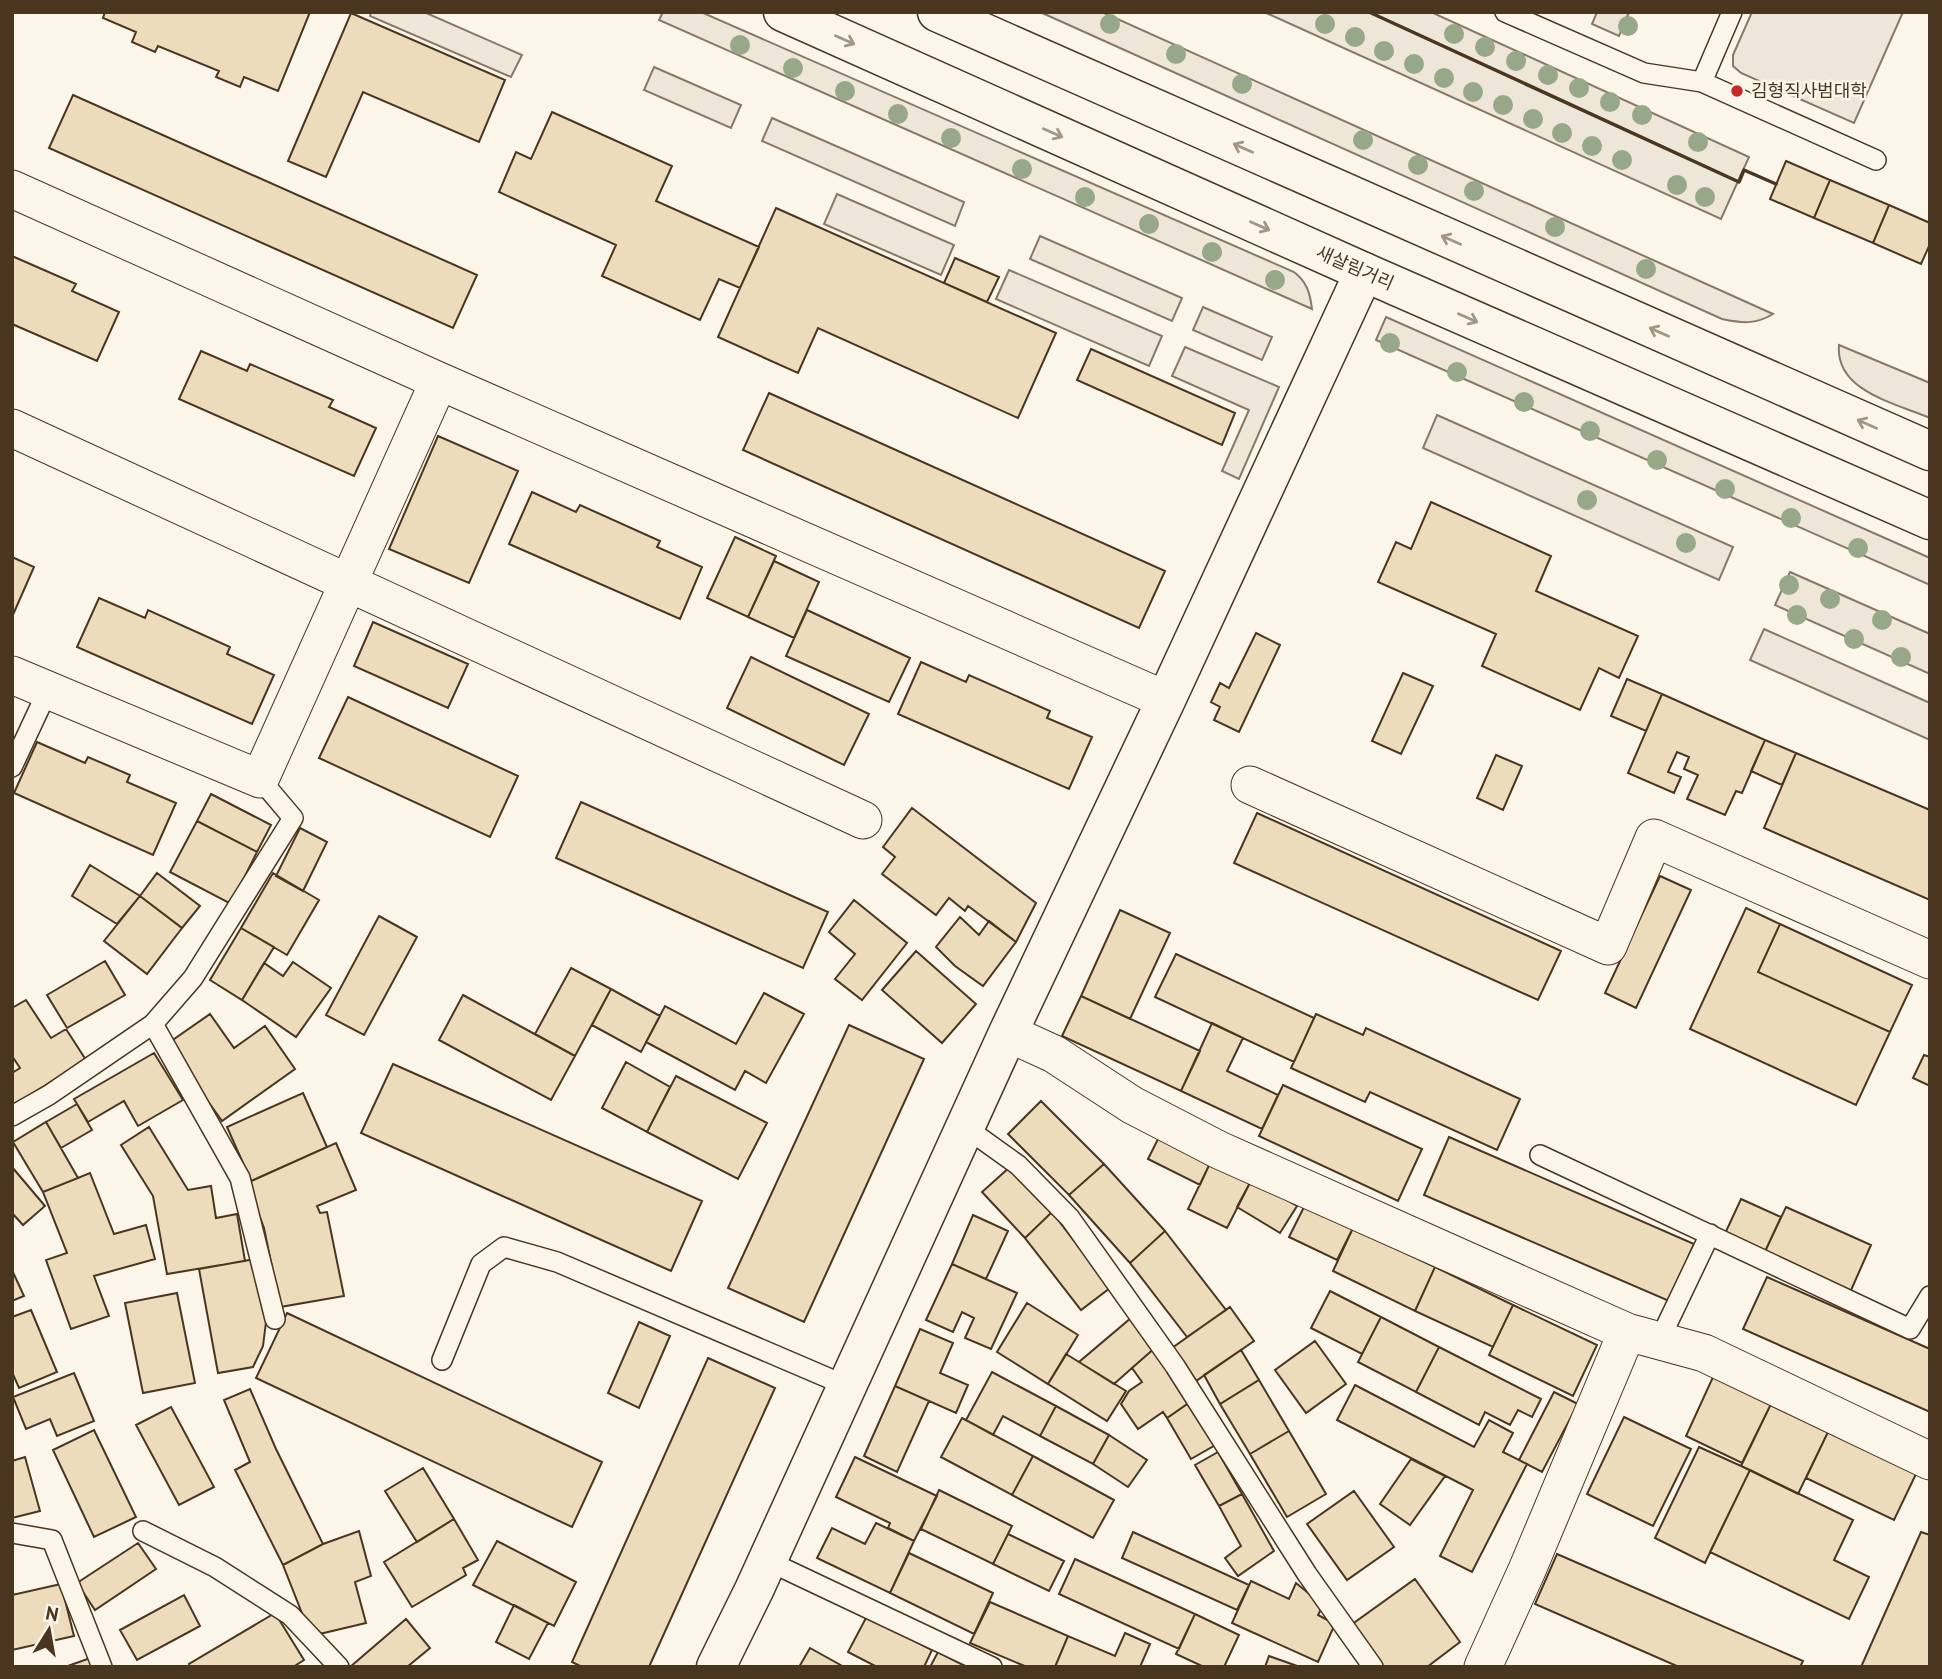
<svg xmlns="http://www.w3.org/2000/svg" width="1942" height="1679" viewBox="0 0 1942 1679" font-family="'PT Sans','Noto Sans KR',sans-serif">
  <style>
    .green { fill: #ede6d9; stroke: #887966; stroke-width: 2 }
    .building { fill: #ecdcbc; stroke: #4a3520; stroke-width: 2 }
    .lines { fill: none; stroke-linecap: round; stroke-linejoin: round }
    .service-casing { stroke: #4a3520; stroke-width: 22 }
    .minor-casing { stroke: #4a3520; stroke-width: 39 }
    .tertiary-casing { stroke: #4a3520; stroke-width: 41 }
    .primary-casing { stroke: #4a3520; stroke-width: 41 }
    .service { stroke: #fbf6e9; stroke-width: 19 }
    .minor { stroke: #fbf6e9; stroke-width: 37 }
    .tertiary { stroke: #fbf6e9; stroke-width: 38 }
    .primary { stroke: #fbf6e9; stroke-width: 38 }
    .wall { stroke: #4a3520; stroke-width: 3.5 }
    .tree { fill: #96a887 }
    .oneway { stroke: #a29684 }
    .poi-dot { fill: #c62828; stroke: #fbf6e9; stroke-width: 2.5 }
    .labels { text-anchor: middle; stroke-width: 5; stroke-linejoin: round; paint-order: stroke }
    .poi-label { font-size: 18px; fill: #4a3520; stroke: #fbf6e9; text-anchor: start }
    .street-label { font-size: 18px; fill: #4a3520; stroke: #fbf6e9 }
  </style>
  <rect width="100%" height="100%" fill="#fbf6e9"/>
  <path class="green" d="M371,12H424L522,55L511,77L370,16Z
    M663,12H701L1294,272C1307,282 1310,293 1312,309L659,20Z
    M1040,12H1102L1773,314C1755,325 1741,323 1722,319Z
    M1264,12H1431L1749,157L1721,219Z
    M1597,12H1629L1619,36L1592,24Z
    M1752,12H1903L1854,123L1741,73L1733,66V55Z
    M654,67L741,105L731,128L644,90Z
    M772,118L964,202L955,226L762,141Z
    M837,194L954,245L941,275L824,224Z
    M1040,236L1182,298L1172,321L1030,259Z
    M1009,270L1162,336L1149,366L996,299Z
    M1203,307L1272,337L1262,360L1193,330Z
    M1386,317L1930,558V585L1376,340Z
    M1839,345L1930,383V418C1895,403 1835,391 1839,345Z
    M1185,347L1279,387L1239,479L1222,471L1249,410L1172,376Z
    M1437,415L1733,547L1719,580L1423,448Z
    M1790,572L1930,634V674L1775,605Z
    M1764,629L1930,703V740L1750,660Z"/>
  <path class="building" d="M105,12H310L278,91L244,77L240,87L216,77L219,71L158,46L155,52L132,42L136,32L103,18Z
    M351,13L505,80L479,142L363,92L326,177L288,161Z
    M73,95L477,275L453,328L49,148Z
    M552,112L672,166L656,201L759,247L740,288L719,279L700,320L602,276L616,245L499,192L516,152L531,159Z
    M1786,161L1830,180L1814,218L1770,199Z
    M1830,180L1889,205L1873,243L1814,218Z
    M1889,205L1930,223V244L1921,264L1873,243Z
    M776,208L1056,333L1018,418L818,328L798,373L718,337Z
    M12,256L76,284L72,291L119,312L97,361L12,324Z
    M955,258L999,277L987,302L944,283Z
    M1091,349L1235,413L1222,445L1077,380Z
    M201,351L247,371L250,364L333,400L329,407L376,428L354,476L179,399Z
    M769,393L1165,571L1139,628L743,450Z
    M438,436L518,471L469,583L389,549Z
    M532,492L576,512L580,505L660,541L657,547L702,567L680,619L509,544Z
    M1431,502L1551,556L1536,591L1638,636L1619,678L1599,668L1580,710L1482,666L1496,634L1378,582L1396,542L1411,549Z
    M735,537L776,556L748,617L707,598Z
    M12,557L34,567L12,617Z
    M774,561L819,582L794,638L748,617Z
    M99,598L145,618L148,610L230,647L227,654L274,675L252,724L77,647Z
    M807,610L910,658L889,702L786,656Z
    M373,622L468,664L448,708L354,666Z
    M1256,633L1280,645L1239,732L1214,720L1220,707L1211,702L1220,683L1229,688Z
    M751,657L869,714L844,765L727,708Z
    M921,662L966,682L969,675L1050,711L1047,718L1092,737L1069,789L898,714Z
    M1403,673L1433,686L1401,754L1372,741Z
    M1627,679L1662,694L1646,731L1611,716Z
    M1662,694L1765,740L1742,793L1736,791L1725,815L1687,799L1698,775L1684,769L1689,757L1677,752L1668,772L1681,777L1674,793L1628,773Z
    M348,697L518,776L490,837L319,758Z
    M1765,740L1796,753L1782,785L1751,771Z
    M37,742L85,763L88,757L130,775L127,782L176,803L153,855L14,793Z
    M1796,753L1930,810V900L1764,828Z
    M1496,755L1522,766L1503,810L1477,798Z
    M211,794L271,825L257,852L197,821Z
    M581,802L828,912L803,968L556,858Z
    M912,808L1036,903L1016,942L968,906L965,911L949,898L936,915L882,874L895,857L883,847Z
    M1257,813L1561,951L1538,1000L1234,863Z
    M197,821L257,852L231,904L170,872Z
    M300,828L327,842L303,891L276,876Z
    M90,865L140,896L117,924L72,896Z
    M157,873L200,906L182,928L140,896Z
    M273,873L319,900L287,955L241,928Z
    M1660,876L1691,890L1636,1008L1605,993Z
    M140,896L182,928L147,974L104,941Z
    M854,900L907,943L862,1000L835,979L855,954L829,932Z
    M1746,908L1780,924L1758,972L1890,1032L1856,1105L1690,1029Z
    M1120,910L1170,933L1130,1019L1081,996Z
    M379,916L417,937L364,1035L326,1015Z
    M960,917L979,935L989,921L1016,942L983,986L955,966L936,947Z
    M1780,924L1912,985L1890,1032L1758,972Z
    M241,928L274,947L242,1000L210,980Z
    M916,951L976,1004L942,1043L882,990Z
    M1176,954L1314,1018L1294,1062L1155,997Z
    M105,961L125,995L67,1028L47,995Z
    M293,962L331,988L296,1037L242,1000L264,963L283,976Z
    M571,968L611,989L575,1056L535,1034Z
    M611,989L660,1016L641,1052L592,1025Z
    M764,993L804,1014L766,1083L745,1071L735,1090L646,1042L665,1006L736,1044Z
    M463,995L575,1056L551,1100L439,1040Z
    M1081,996L1200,1051L1181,1091L1062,1036Z
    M26,1000L51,1038L66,1029L86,1060L12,1106V1073L20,1068L12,1056V1008Z
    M210,1014L234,1048L265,1026L295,1069L222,1121L167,1044Z
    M1316,1014L1363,1035L1366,1028L1520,1099L1497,1150L1370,1092L1365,1102L1291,1068Z
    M1212,1023L1243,1038L1227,1071L1278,1095L1262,1129L1181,1091Z
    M849,1025L924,1059L804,1322L728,1288Z
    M154,1053L183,1100L138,1126L124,1101L88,1122L74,1099Z
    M1924,1055L1930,1057V1086L1913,1078Z
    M626,1062L670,1087L647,1132L602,1108Z
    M393,1064L702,1201L671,1271L361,1133Z
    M676,1076L767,1123L738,1179L647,1132Z
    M1283,1085L1422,1149L1398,1201L1259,1136Z
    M303,1093L327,1147L251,1181L227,1127Z
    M1041,1101L1104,1164L1069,1195L1008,1134Z
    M77,1104L92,1130L61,1148L46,1122Z
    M46,1122L78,1178L43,1192L13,1142Z
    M149,1127L188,1190L211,1186L216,1218L237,1214L245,1261L167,1274L153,1196L121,1145Z
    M1161,1133L1212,1159L1200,1185L1148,1159Z
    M1449,1137L1694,1244L1669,1301L1424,1195Z
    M336,1143L356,1190L317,1206L320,1213L327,1212L344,1296L280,1307L264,1228L247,1183Z
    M1212,1159L1252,1179L1227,1228L1188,1209Z
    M1104,1164L1165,1231L1130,1263L1069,1195Z
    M12,1167L45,1206L23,1225L12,1213Z
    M1010,1167L1052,1212L1025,1238L982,1192Z
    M90,1173L114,1234L146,1225L155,1259L94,1276L109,1316L71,1329L46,1260L67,1253L43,1192Z
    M1252,1179L1297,1206L1280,1233L1237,1207Z
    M1741,1199L1781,1217L1762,1258L1722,1240Z
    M1305,1205L1353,1228L1337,1260L1289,1237Z
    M1786,1207L1871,1245L1848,1297L1762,1258Z
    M1052,1212L1110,1288L1081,1310L1025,1238Z
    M973,1215L1008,1231L986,1279L952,1264Z
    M1353,1228L1435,1267L1415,1311L1333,1271Z
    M1165,1231L1226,1310L1187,1337L1130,1263Z
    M255,1259L266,1322L263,1346L253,1367L218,1373L199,1269Z
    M952,1264L1017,1293L991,1349L965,1338L974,1318L962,1312L953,1332L926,1320Z
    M1435,1267L1513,1305L1493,1347L1415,1311Z
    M12,1270L24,1296L12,1301Z
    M1767,1277L1930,1349V1412L1743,1329Z
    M1330,1291L1381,1317L1362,1354L1311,1328Z
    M177,1293L195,1383L143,1393L125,1303Z
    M1027,1303L1078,1335L1048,1384L997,1352Z
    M1513,1305L1597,1345L1573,1396L1489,1355Z
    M1230,1307L1254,1341L1196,1381L1172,1348Z
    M31,1310L57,1372L19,1388L12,1372V1317Z
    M287,1313L602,1462L572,1527L256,1378Z
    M1381,1317L1439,1347L1416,1392L1358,1362Z
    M1131,1318L1156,1347L1132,1368L1114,1384L1079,1362Z
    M639,1322L670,1336L639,1408L608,1393Z
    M920,1329L953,1343L940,1373L968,1385L956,1413L895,1386Z
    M1315,1341L1346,1384L1306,1413L1275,1370Z
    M1156,1347L1193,1400L1167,1418L1163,1412L1138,1429L1121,1404L1129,1391L1142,1382L1132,1368Z
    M1439,1347L1541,1399L1532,1417L1518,1410L1510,1425L1485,1412L1479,1425L1416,1392Z
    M1241,1350L1259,1380L1220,1404L1204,1375Z
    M1066,1354L1126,1391L1107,1421L1048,1384Z
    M708,1358L775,1388L649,1667H582L572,1662Z
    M992,1372L1056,1406L1040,1436L1003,1416L993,1435L966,1420Z
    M74,1373L94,1421L57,1436L50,1419L26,1429L13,1397Z
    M1713,1377L1771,1404L1742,1463L1686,1436Z
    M1259,1380L1289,1431L1250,1454L1220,1404Z
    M1355,1385L1474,1447L1489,1420L1513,1433L1503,1452L1527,1464L1472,1572L1440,1556L1473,1490L1337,1420Z
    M895,1386L929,1401L897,1472L864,1456Z
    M250,1389L276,1449L323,1544L283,1565L235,1470L250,1462L224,1400Z
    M1554,1392L1578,1404L1542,1472L1519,1460Z
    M1193,1400L1217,1444L1191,1459L1167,1418Z
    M1771,1404L1828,1432L1798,1494L1741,1466Z
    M1056,1406L1109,1435L1093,1464L1040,1436Z
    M171,1407L214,1487L179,1505L136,1425Z
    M1624,1417L1691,1449L1653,1526L1587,1494Z
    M962,1418L1033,1456L1012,1495L941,1457Z
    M94,1430L136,1517L94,1537L53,1450Z
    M1289,1431L1326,1494L1287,1517L1250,1454Z
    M1828,1432L1916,1474L1894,1520L1806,1478Z
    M1109,1435L1147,1460L1128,1487L1093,1464Z
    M1699,1447L1750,1470L1705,1563L1655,1538Z
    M1218,1452L1242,1494L1219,1506L1195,1465Z
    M1033,1456L1114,1500L1093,1538L1012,1495Z
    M25,1457L40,1511L12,1518V1461Z
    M855,1457L937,1496L914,1541L888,1528L890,1523L836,1497Z
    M1411,1459L1445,1476L1410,1525L1380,1504Z
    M423,1468L454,1519L417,1542L385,1491Z
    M1750,1470L1853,1520L1834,1560L1869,1577L1849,1619L1710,1552Z
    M939,1490L1012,1526L993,1564L921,1529Z
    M1354,1491L1394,1547L1347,1580L1307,1524Z
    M1242,1494L1274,1551L1238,1576L1225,1558L1241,1546L1219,1506Z
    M454,1519L478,1560L463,1568L466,1575L412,1607L384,1562Z
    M876,1523L914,1541L890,1593L817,1558L832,1528L865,1544Z
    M359,1531L371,1576L355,1582L366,1623L311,1636L283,1565L323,1544Z
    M1133,1532L1249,1585L1237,1610L1122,1558Z
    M1921,1532L1930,1535V1667H1861Z
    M1008,1534L1064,1561L1049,1591L993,1564Z
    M497,1541L576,1582L554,1626L473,1585Z
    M138,1543L156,1569L95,1610L77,1583Z
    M909,1553L993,1593L974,1634L890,1593Z
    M1557,1554L1803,1661L1800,1667H1679L1535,1604Z
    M1075,1559L1195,1614L1179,1649L1059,1594Z
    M1415,1579L1460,1642L1427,1667H1381L1351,1625Z
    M1251,1581L1289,1599L1296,1583L1323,1605L1318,1615L1335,1624L1318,1662L1232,1623Z
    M61,1584L74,1636L12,1650V1595Z
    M184,1595L200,1626L137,1660L120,1630Z
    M990,1602L1068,1636L1055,1667H1027L970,1643Z
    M514,1605L548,1623L529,1659L496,1642Z
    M275,1613L304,1660L293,1667H190L189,1664Z
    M1195,1614L1239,1635L1224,1667H1204L1176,1654Z
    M867,1616L932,1650L924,1667H877L848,1652Z
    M406,1619L430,1648L407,1667H350Z
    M1125,1633L1150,1644L1140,1667H1055L1068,1636L1115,1656Z
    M810,1648L844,1667H799Z
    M938,1652L967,1667H930Z
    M1269,1656L1300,1667H1265Z
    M93,1657L96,1667H65Z"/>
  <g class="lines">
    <g class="service-casing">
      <path id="service" d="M1505,12L1644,73L1702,82L1876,160
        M1702,82L1732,12
        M12,767L48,690
        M153,1024L240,1178L275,1319
        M12,1116L49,1095L153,1024L193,978L293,818L260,779
        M965,1127L1018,1165L1070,1218L1175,1366L1307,1574L1373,1667
        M1540,1155L1910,1329L1930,1296
        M1659,1341L1710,1234
        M442,1360L481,1264L504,1247L557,1262L847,1386
        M143,1531L215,1567L290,1615L339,1667
        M12,1533L52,1540L102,1667
        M768,1561L992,1667"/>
    </g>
    <g class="minor-casing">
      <path id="minor" d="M12,189L439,381L1166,700
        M12,428L863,820
        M12,675L260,779L439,381
        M1250,785L1608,946L1654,838L1930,960
        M1008,1033L1054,1054L1132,1105L1219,1150L1627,1332L1704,1353L1930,1461
        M1483,1667L1527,1570L1627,1332"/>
    </g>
    <g class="tertiary-casing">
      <path id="tertiary" d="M716,1667L754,1590L1008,1033L1166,700L1364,272"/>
    </g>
    <g class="primary-casing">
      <path id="primary" d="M783,12L1364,272L1930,520
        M937,12L1930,451"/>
    </g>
    <use href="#service" class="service"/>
    <use href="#minor" class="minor"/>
    <use href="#tertiary" class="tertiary"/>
    <use href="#primary" class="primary"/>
    <path class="wall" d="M1369,12L1739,182L1744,170L1776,184"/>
  </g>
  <g class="tree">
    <circle cx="1110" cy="24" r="10"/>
    <circle cx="1325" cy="24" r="10"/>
    <circle cx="1628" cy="26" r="10"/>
    <circle cx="1454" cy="34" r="10"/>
    <circle cx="1355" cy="37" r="10"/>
    <circle cx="740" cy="45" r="10"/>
    <circle cx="1485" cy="47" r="10"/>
    <circle cx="1384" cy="51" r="10"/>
    <circle cx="1176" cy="54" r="10"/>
    <circle cx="1516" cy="61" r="10"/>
    <circle cx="1414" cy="64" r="10"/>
    <circle cx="793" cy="68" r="10"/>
    <circle cx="1548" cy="75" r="10"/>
    <circle cx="1444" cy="78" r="10"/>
    <circle cx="1242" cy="84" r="10"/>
    <circle cx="1579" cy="88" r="10"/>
    <circle cx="845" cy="91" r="10"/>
    <circle cx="1473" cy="92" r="10"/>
    <circle cx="1610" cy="102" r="10"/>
    <circle cx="1503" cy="105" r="10"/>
    <circle cx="898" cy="114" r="10"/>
    <circle cx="1642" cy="115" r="10"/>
    <circle cx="1533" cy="119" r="10"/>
    <circle cx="1562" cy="133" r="10"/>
    <circle cx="951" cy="138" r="10"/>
    <circle cx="1363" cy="140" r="10"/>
    <circle cx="1698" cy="142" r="10"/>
    <circle cx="1592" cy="146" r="10"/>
    <circle cx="1622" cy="160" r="10"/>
    <circle cx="1418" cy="165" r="10"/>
    <circle cx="1022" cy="169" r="10"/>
    <circle cx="1677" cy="185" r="10"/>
    <circle cx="1474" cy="191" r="10"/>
    <circle cx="1085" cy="197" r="10"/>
    <circle cx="1705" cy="197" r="10"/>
    <circle cx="1149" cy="224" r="10"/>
    <circle cx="1555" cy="227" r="10"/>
    <circle cx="1212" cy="252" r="10"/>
    <circle cx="1646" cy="269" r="10"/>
    <circle cx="1275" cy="280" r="10"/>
    <circle cx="1390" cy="343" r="10"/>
    <circle cx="1457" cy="372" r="10"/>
    <circle cx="1524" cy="402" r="10"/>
    <circle cx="1590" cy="431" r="10"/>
    <circle cx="1657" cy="460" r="10"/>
    <circle cx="1725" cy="489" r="10"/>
    <circle cx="1587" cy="500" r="10"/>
    <circle cx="1791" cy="518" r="10"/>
    <circle cx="1686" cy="543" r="10"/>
    <circle cx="1858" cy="548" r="10"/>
    <circle cx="1789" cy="585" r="10"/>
    <circle cx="1830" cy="599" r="10"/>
    <circle cx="1797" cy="615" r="10"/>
    <circle cx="1882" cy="620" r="10"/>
    <circle cx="1854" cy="639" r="10"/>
    <circle cx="1901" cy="657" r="10"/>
  </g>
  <defs><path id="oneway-shaft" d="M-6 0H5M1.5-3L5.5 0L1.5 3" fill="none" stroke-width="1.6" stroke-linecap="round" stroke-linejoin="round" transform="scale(1.75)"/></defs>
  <g class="oneway">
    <use href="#oneway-shaft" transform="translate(845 40) rotate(24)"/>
    <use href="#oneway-shaft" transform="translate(1053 133) rotate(24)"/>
    <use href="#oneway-shaft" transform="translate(1243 148) rotate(-156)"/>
    <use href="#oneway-shaft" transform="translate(1260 226) rotate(24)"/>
    <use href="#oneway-shaft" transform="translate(1451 240) rotate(-156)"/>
    <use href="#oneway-shaft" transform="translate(1468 318) rotate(24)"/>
    <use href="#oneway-shaft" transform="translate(1659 332) rotate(-156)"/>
    <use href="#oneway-shaft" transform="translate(1867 424) rotate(-156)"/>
  </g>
  <circle class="poi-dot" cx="1737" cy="91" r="7"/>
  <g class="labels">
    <g class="poi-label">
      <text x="1751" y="97">김형직사범대학</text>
    </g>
    <g class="street-label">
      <text transform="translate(1355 268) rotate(24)" y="6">새살림거리</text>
    </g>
  </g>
  <rect width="1942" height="1679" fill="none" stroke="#4a3520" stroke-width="28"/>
  <g transform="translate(49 1630) rotate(11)" stroke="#fbf6e9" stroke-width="5" paint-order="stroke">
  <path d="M0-5L12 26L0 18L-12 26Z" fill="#4a3520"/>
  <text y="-10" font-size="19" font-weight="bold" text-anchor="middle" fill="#4a3520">N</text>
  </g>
</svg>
